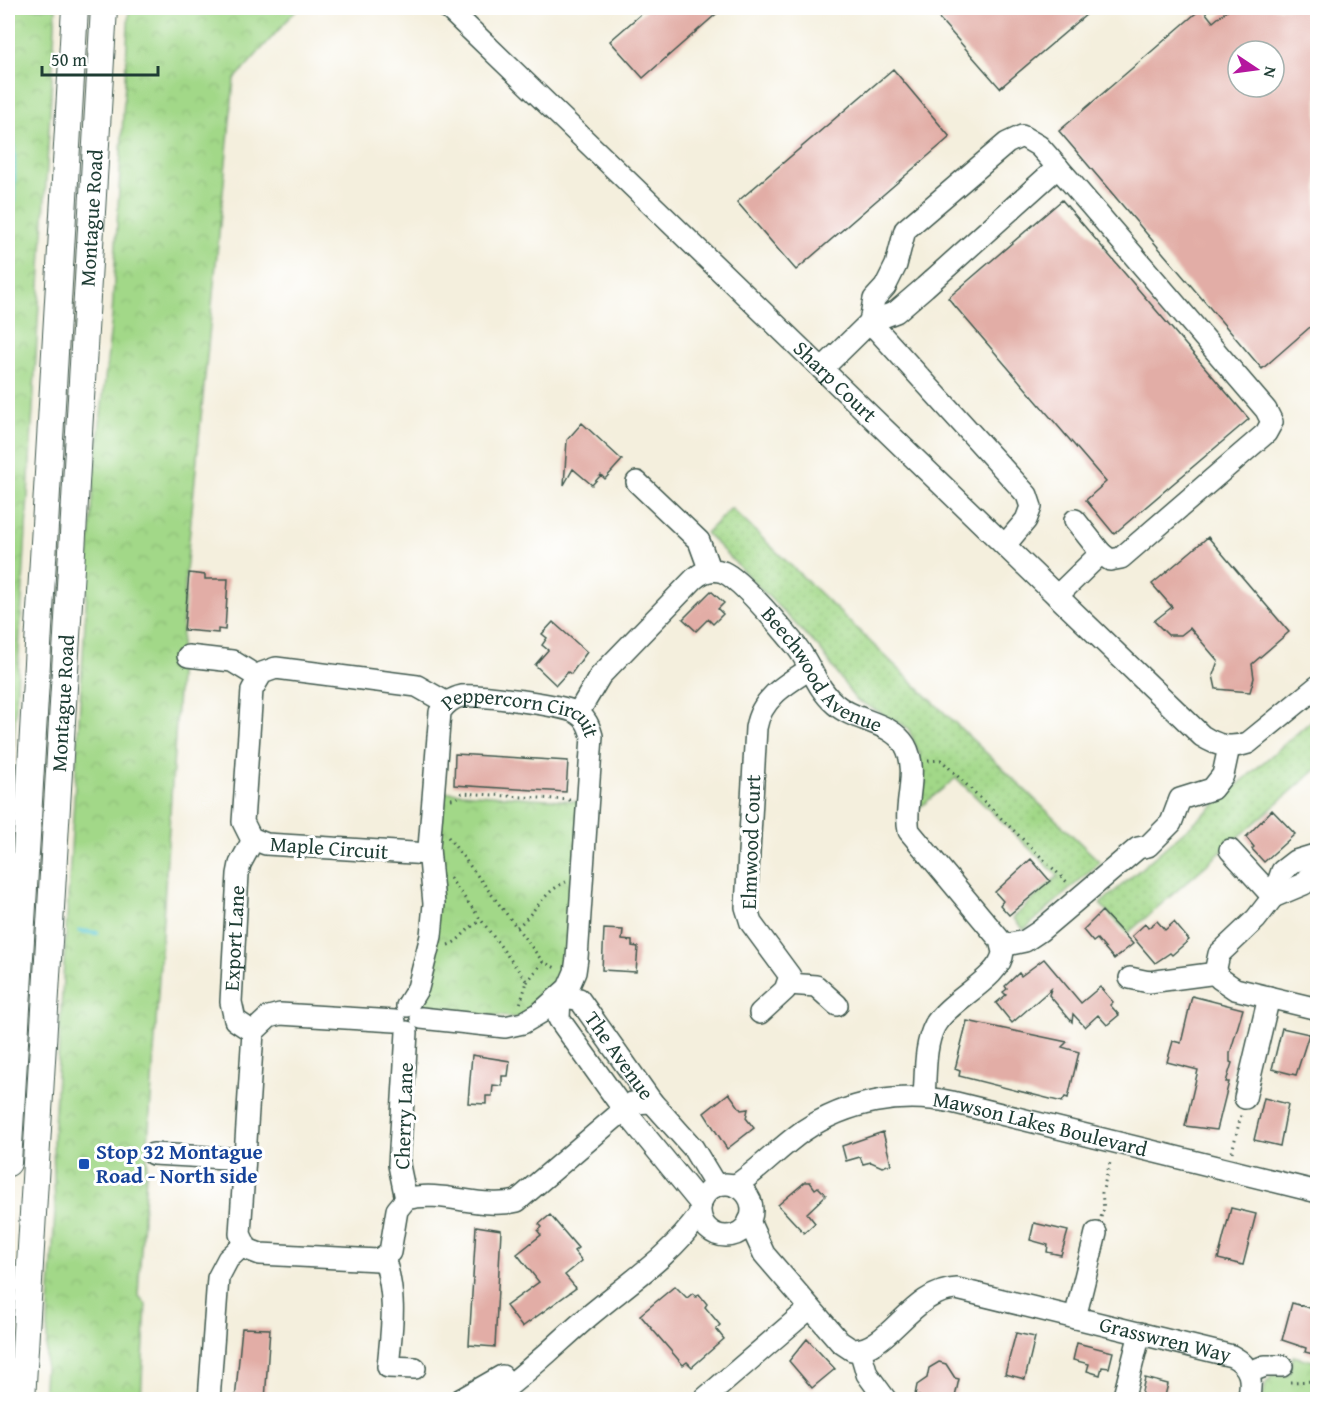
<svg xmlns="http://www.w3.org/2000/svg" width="1325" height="1407" viewBox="0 0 1325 1407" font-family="'Gentium Book Plus',serif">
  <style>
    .grass { fill: url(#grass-dots); stroke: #608a5e; stroke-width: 1.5 }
    .park { fill: url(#park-crowns); stroke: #608a5e; stroke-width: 1.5 }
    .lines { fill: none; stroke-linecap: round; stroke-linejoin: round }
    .stream { stroke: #5cc9d3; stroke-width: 4.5 }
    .building { fill: #e2ada6; fill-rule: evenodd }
    .minor-casing { stroke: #3f584d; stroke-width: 24 }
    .major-casing { stroke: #3f584d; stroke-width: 28 }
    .path { stroke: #3f584d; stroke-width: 3; stroke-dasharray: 1.5 4.5; stroke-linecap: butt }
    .minor { stroke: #fff; stroke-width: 21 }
    .major { stroke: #fff; stroke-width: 26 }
    .transit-dot { fill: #1a4fb4; stroke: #fff; stroke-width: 2 }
    .labels { text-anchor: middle; stroke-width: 6; stroke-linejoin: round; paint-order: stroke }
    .street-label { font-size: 21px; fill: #1f3d34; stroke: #fff }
    .transit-label { font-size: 21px; font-weight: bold; fill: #164399; stroke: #fff; text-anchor: start }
  </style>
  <defs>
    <pattern id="grass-dots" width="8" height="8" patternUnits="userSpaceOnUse" patternTransform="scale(1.5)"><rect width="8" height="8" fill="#a2d888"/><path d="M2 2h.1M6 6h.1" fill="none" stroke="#8bba76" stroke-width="1.8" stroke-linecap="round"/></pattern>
    <pattern id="park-crowns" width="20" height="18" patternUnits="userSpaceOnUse" patternTransform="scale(1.5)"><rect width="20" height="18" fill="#a2d888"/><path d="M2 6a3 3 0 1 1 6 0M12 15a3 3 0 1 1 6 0" fill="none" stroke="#8bba76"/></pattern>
  </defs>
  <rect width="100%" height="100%" fill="#fff"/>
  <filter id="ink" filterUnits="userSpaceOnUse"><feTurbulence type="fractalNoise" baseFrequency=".0167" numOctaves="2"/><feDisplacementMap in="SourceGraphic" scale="12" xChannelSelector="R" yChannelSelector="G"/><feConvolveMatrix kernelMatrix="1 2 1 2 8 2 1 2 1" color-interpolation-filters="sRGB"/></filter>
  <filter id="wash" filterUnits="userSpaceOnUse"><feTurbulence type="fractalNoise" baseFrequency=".008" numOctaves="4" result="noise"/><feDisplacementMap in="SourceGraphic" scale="24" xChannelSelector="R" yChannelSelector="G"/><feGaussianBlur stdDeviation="1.35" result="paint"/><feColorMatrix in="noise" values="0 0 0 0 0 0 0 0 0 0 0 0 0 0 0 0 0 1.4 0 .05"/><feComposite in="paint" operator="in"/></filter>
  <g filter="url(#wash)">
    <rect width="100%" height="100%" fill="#f4efdd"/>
    <path class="grass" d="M731,508L1100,862L1024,930L1013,918L1058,876L956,778L919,808L920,755L908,728L855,699L820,649L706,533Z
      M1317,716V769L1128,933L1100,904Z"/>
    <path class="park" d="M8,8H56L8,844Z
      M129,8H298L234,80L186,571L138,1295L146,1304L141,1399L43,1400L55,1213L53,1140L94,477L112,317Z
      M433,791L588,802L577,958L533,1019L416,1009Z
      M1293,1356L1317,1362V1399L1262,1400L1266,1383L1273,1375H1289Z"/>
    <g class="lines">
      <path class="stream" d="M8,79C17,148 14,219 8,288
        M80,931L97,933"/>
    </g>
    <g id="blocks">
      <path class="building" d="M648,8H723L643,78L610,41Z
        M930,8H1094L1000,88Z
        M1202,8L1213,22L1230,8H1317V321L1262,369L1059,131ZM1238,51H1274V87H1238Z
        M893,69L950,137L796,270L737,202Z
        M1062,200L1249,419L1114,534L1086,500L1106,482L948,298Z
        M582,423L622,460L605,479L601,475L592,485L573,469L564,485L567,440Z
        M1208,537L1289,632L1252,664L1254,678L1250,692L1216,689L1213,675L1218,661L1190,628L1181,635H1168L1154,621L1172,607L1152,584Z
        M189,573L205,575V579H228L225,630L218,629V633L184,630Z
        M711,591L724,603L718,609L723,614L713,624L708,619L696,631L683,619Z
        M553,622L587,652L571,674L568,672L556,685L535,665L548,650L542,645L547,638L542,634Z
        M455,754L568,761L566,792L454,785Z
        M1272,810L1295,834L1264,862L1252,849L1254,847L1246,837Z
        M1031,859L1050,881L1009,915L1000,905L1003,901L995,892Z
        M1102,911L1133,944L1114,959L1097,939L1093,942L1083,930Z
        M1157,921L1165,930L1174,922L1189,940L1172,955L1170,953L1155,963L1132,936L1145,924L1148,928Z
        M604,929L623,930L622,940L632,941V946L638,947L636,972L602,970Z
        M1044,959L1081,1003L1100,987L1113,1002L1110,1005L1119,1015L1107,1025L1098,1015L1085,1027L1073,1014L1072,1022L1049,995L1051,989L1012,1023L996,1003L1006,995L1003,992L1007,989L1005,986L1019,973L1021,976Z
        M1192,996L1243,1009L1230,1053V1062L1232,1063L1226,1082H1229L1217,1130L1185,1126L1198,1070L1167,1062L1173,1041L1181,1043Z
        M967,1021L1067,1042L1062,1047L1079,1052L1068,1098L1065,1097L1062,1102L959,1076L960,1071L955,1069Z
        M1282,1028L1309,1034L1296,1075L1272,1069Z
        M472,1055L510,1061L508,1076H502V1086L493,1085L492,1096H486V1104L468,1103Z
        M729,1093L741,1110L748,1109L746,1118L754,1128L727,1149L704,1113Z
        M1264,1098L1288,1104L1280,1146L1254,1140Z
        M883,1132L891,1164L882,1167L871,1162L863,1164L860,1157L846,1161L842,1146Z
        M805,1182H810L815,1189L818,1187L826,1195L807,1213L815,1223L804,1233L778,1205Z
        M1231,1208L1256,1214L1243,1265L1218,1259Z
        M550,1215L578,1248L574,1251L582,1261L565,1275L576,1288L522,1327L506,1306L539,1282L517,1254L541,1235L538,1231L542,1227L539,1224Z
        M1034,1223L1068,1231L1061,1255L1047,1252L1048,1245L1030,1240Z
        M476,1226L501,1230L495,1347L469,1345Z
        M675,1286L687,1298L693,1293L696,1297L699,1294L707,1304L705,1307L720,1325L716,1329L724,1339L692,1367L687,1362L683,1365L640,1315Z
        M1292,1303L1317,1310V1355L1305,1352L1306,1348L1282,1340Z
        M242,1328L270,1329L265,1400H235Z
        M1016,1333L1035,1337L1025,1379L1005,1374Z
        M807,1339L835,1369L812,1388L789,1361Z
        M1077,1343L1113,1352L1109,1368L1102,1367L1100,1375L1087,1371L1089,1364L1073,1360Z
        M939,1362L946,1364L955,1378L959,1379L955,1397L930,1400L915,1395L917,1385L927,1378L929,1368Z
        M1145,1378L1168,1384L1164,1400H1140Z"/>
    </g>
  </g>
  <g filter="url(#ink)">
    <use href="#blocks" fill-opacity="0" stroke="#3f584d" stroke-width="1.5"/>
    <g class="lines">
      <g class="minor-casing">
        <g id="minor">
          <path id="s1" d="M448,8L1202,736C1218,746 1230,749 1248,743L1318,686"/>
          <path d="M822,369L870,322L896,312L925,287L1058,167"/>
          <path d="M637,482L699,541L710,571"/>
          <path d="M1075,520L1101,553"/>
          <path d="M1005,545L1026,520L1031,507L1027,495L870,322L874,299L885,287L896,265L905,230L1007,143L1022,136L1039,146L1069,180L1266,410L1272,422L1266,433L1121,558L1110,560L1101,553L1057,596"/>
          <path d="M188,656L232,661L258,677"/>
          <path id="s2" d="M578,713L600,676L694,579C702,572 712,568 723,572C742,580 783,630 797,647C811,665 817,689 835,704C855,722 890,721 905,745C920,771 903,804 909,831L1000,940L1003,952C1001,978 949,1000 935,1025C924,1046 926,1073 924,1097"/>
          <path d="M1230,850L1273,897"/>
          <path d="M429,854L266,844L251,838L243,822L252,690L262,673L276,668L417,686L447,703"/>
          <path d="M1318,854L1295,861L1282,871L1273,897L1256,919L1219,954L1216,968L1219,978L1235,989L1318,1009"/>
          <path d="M1273,897L1304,884L1318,866"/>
          <path d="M1002,946L1025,941L1040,931L1138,848L1148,846L1171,823L1180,799L1212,789L1223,775L1229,747"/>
          <path d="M1130,978L1149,982L1217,973"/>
          <path d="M789,984L816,986L837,1005"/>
          <path id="s3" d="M407,1006L418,988L431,936L434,904L429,848L440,712C445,704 452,698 462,696C477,694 565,705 577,713C586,718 589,726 592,736L577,958L575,972L568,988L540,1013L523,1023L505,1027L421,1018"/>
          <path d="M760,1013L785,990L790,976L751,923L746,907L756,728C761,698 786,684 810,669"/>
          <path d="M395,1021L280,1014L269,1017L253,1032L240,1234L247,1249L260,1254L378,1260L390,1252L397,1210L406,1199C442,1189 481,1210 517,1201L632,1103L652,1102"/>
          <path id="s4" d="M253,1032L235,1020L231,1002L238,874L240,864L253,840"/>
          <path d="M1245,1098L1269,997"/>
          <path d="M153,1154L244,1159"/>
          <circle cx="726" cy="1210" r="26"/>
          <path id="s5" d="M735,1186C759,1170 779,1148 803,1131C848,1101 900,1092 952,1102L1318,1192"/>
          <path d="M406,1199L399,1165L407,1032"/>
          <path id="s6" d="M701,1204L624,1110L559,1019L560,997L579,999L652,1102L693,1148L716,1186"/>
          <path id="s7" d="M749,1221L764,1254L840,1342L852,1350C889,1352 911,1290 957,1289L1232,1356C1251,1366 1253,1380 1248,1400"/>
          <path d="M384,1257C397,1299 392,1325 388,1367L415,1368"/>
          <path d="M1075,1318L1096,1233"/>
          <path d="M860,1350L867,1374L886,1400"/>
          <path d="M1249,1372L1265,1366H1282"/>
          <path d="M209,1400L218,1278L228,1259L243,1245"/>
          <path d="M460,1400L502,1376"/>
          <path d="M490,1400C526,1375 556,1344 589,1316C627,1284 672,1255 700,1214"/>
          <path d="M703,1400L810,1308"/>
          <path d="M1123,1400L1140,1333"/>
        </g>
      </g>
      <g class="major-casing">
        <g id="major">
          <path d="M8,1163L75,8"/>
          <path id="s8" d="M22,1400L104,8"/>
        </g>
      </g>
      <path class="path" d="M928,761L941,760L1069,884
        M451,799L457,798L462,793L570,800
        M448,837L543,962L558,969
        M450,878L527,982L520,1004
        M517,927C535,913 544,891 566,882
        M448,945C462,941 465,927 482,921
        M527,982L543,962
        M1232,1152L1241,1115
        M1101,1217L1104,1209L1102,1193L1111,1159
        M1290,1382L1318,1381"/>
      <use href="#minor" class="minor"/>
      <use href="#major" class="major"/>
    </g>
  </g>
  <rect class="transit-dot" x="78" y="1158" width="12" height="12" rx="3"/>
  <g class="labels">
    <g class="street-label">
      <text dy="7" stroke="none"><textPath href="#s8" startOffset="1184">Montague Road</textPath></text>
      <text dy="7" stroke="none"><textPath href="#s1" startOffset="538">Sharp Court</textPath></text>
      <text dy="7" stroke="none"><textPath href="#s2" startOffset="351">Beechwood Avenue</textPath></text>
      <text dy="7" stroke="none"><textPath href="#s8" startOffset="698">Montague Road</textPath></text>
      <text dy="7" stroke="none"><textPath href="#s3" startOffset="390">Peppercorn Circuit</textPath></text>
      <text transform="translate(751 842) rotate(-88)" y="7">Elmwood Court</text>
      <text transform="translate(329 848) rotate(4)" y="7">Maple Circuit</text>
      <text dy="7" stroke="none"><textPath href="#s4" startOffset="104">Export Lane</textPath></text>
      <text dy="7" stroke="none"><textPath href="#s6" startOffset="344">The Avenue</textPath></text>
      <text transform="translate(404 1116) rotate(-88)" y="7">Cherry Lane</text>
      <text dy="7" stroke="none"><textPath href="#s5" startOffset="334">Mawson Lakes Boulevard</textPath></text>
      <text dy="7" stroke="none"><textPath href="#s7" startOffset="506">Grasswren Way</textPath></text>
    </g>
    <g class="transit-label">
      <text x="96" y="1159">Stop 32 Montague<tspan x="96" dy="24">Road - North side</tspan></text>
    </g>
  </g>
  <rect width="1325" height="1407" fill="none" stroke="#fff" stroke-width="30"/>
  <g transform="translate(1256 69) rotate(103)"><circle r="28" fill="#ffffff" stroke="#a5b1ae" stroke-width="1.5"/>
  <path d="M0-4.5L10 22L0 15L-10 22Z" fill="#b5179e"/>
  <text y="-9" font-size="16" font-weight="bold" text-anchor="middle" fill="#1f3d34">N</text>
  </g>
  <path d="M42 66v9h116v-9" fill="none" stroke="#1f3d34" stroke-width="3"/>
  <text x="51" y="66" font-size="18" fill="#1f3d34" stroke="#ffffff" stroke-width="4.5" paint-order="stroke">50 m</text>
</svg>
